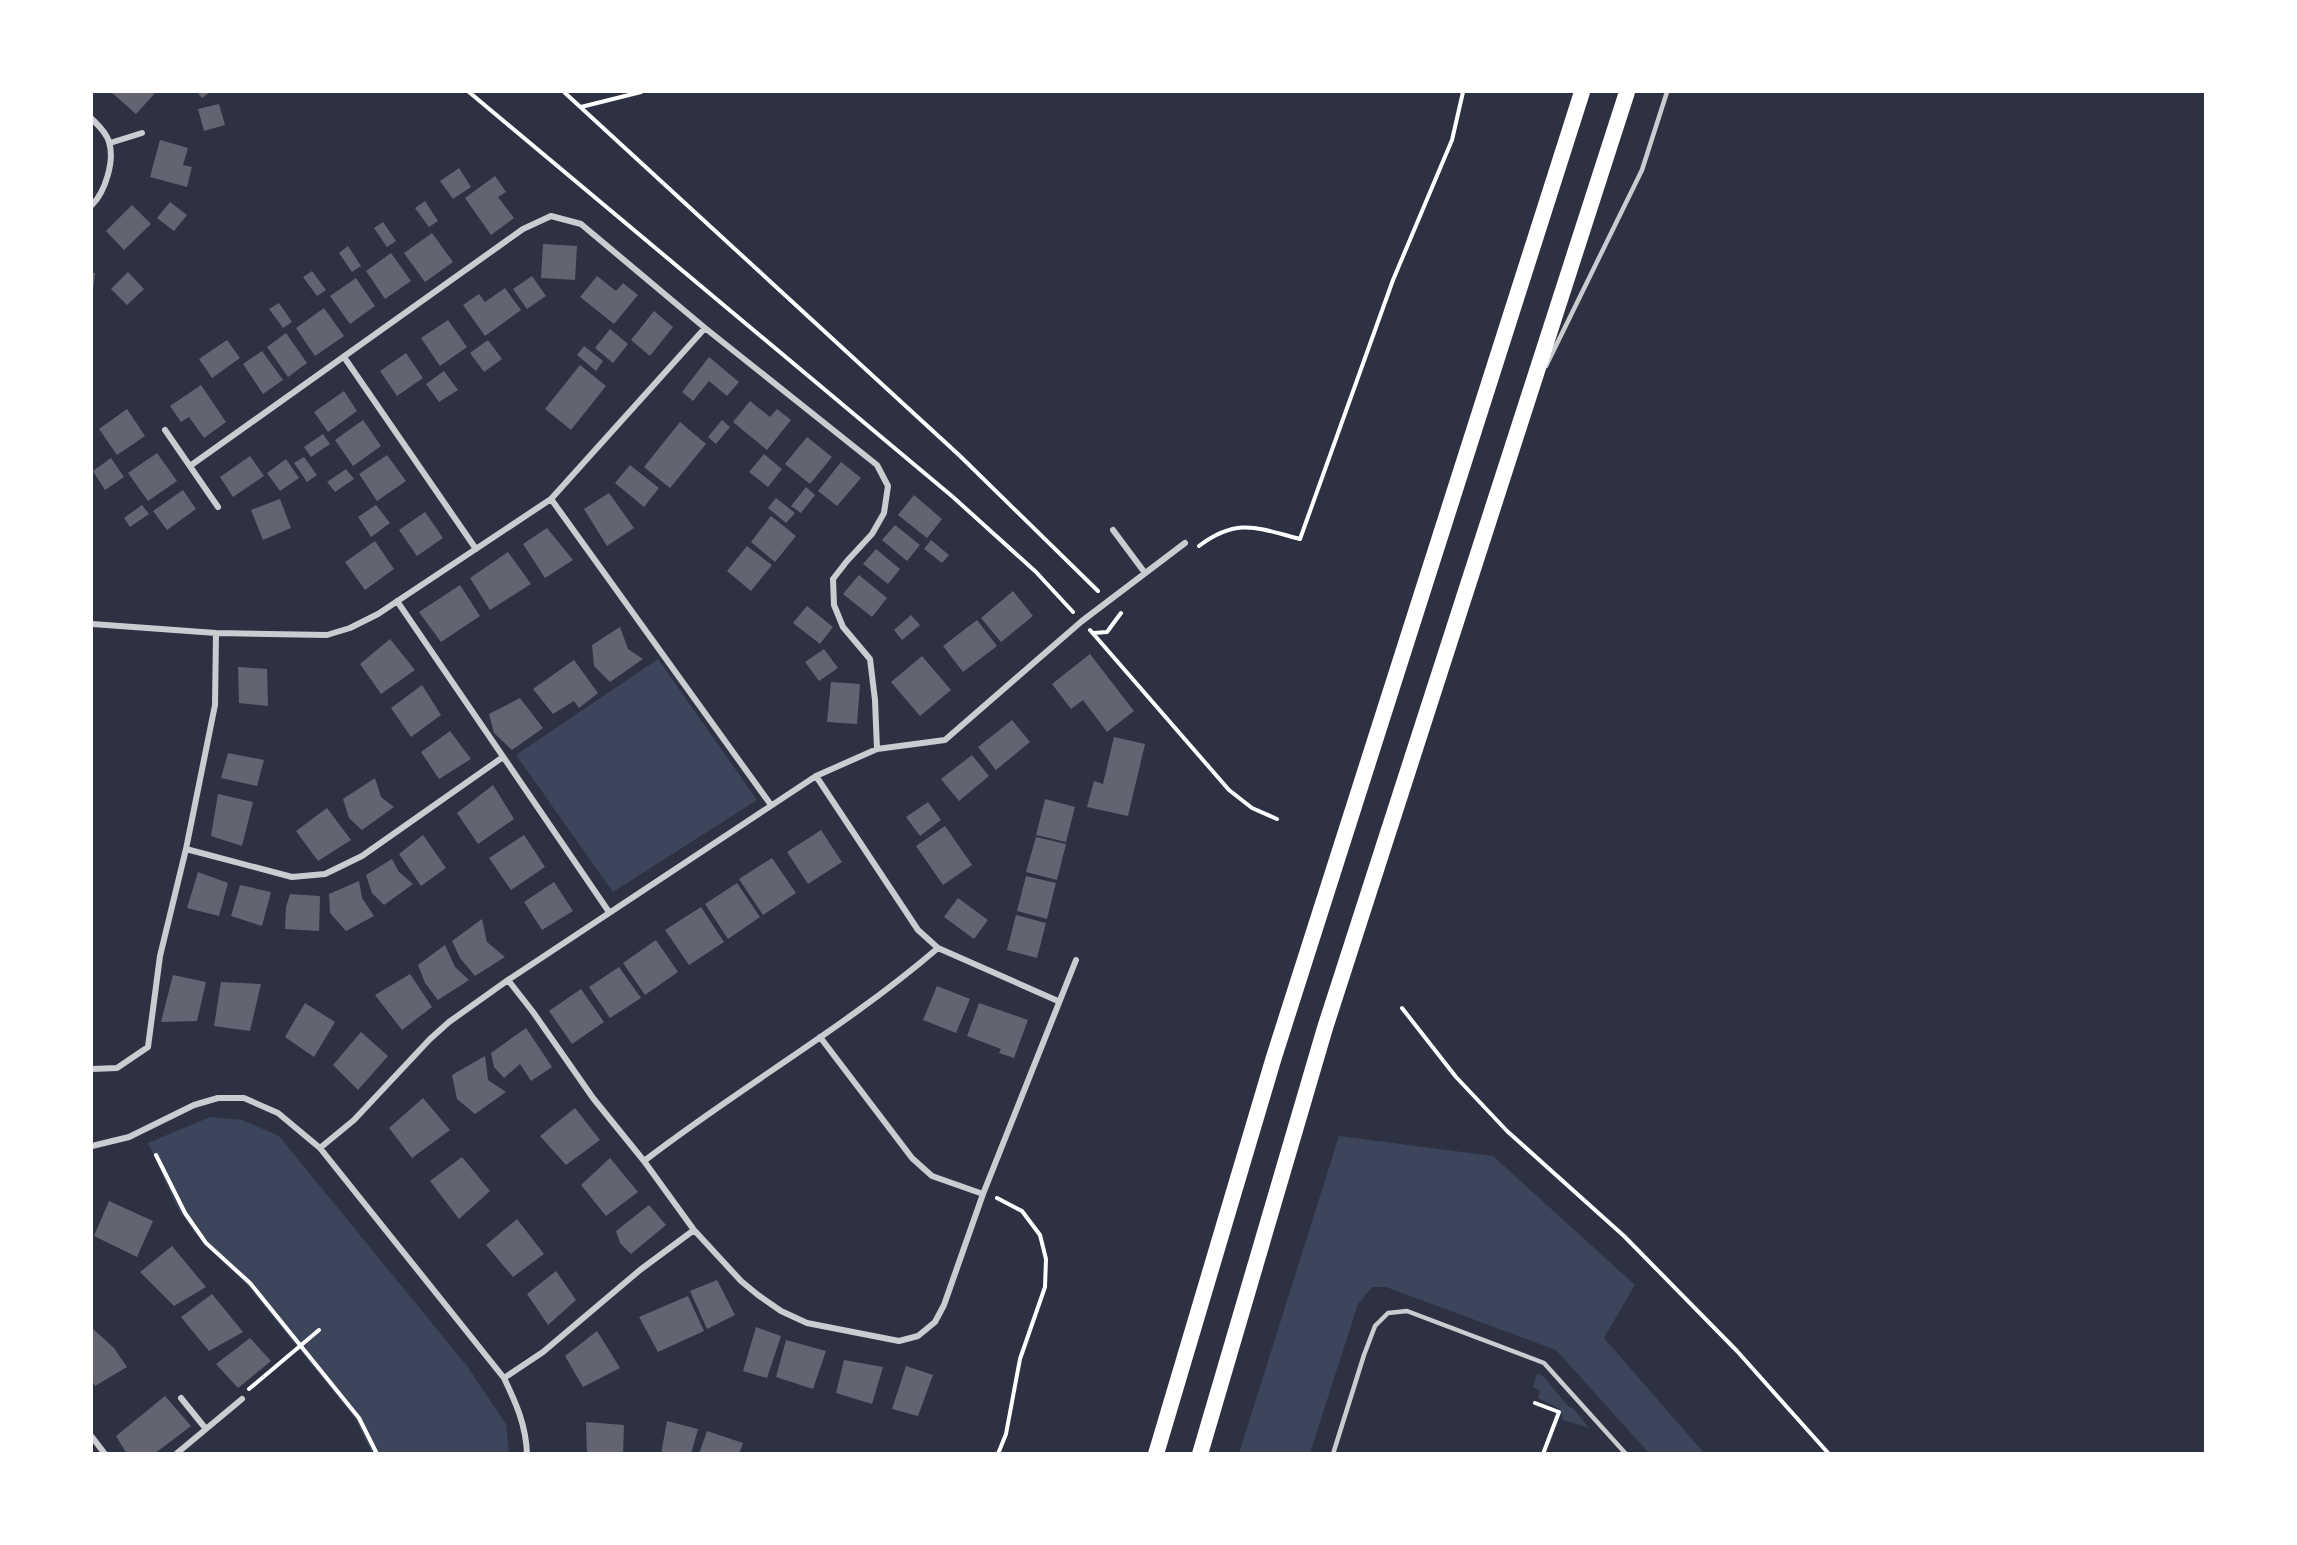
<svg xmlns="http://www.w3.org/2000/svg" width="2297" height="1545" viewBox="0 0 2297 1545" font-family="Barlow,sans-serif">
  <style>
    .green { fill: #3c4559 }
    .building { fill: #626471 }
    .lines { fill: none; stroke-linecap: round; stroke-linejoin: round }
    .path { stroke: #fff; stroke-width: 4 }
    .service { stroke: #caccd0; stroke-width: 4.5 }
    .minor { stroke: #caccd0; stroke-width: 6 }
    .trunk { stroke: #fff; stroke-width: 16 }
  </style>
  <rect width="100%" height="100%" fill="#2d3142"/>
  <path class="green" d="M658,659L757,800L613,892L516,755Z
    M210,1117L242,1120L279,1136L467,1366L506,1424L509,1453H372L355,1418L248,1286L196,1234L178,1209L148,1143Z
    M1339,1136L1493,1156L1635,1285L1604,1338L1704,1453H1649L1556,1350L1386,1287H1372L1358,1304L1310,1453H1239Z
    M1537,1373L1543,1376L1568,1406L1574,1409L1589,1428L1563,1420L1560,1409L1538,1398L1540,1391L1533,1387Z"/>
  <path class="building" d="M111,92H156L136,114Z
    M197,92H210L202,98Z
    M219,104L225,125L204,131L198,109Z
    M160,140L188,148L183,165L192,167L187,187L150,177Z
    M459,168L471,187L453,199L440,181Z
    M495,176L506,192L498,197L514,218L491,235L465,198Z
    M425,201L438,221L429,227L415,208Z
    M170,202L187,215L174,231L157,218Z
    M132,205L151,224L124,250L106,231Z
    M383,222L396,241L387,247L374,228Z
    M432,233L453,262L425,282L404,253Z
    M543,244L577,246L575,280L541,278Z
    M348,246L361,266L352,272L339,253Z
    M391,253L411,281L385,299L366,271Z
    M312,271L326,290L317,296L303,277Z
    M128,272L144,289L127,305L111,289Z
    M92,273H95L93,290H92Z
    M532,276L546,296L527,309L513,289Z
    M597,276L616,291L623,283L638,295L614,324L580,297Z
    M356,278L375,306L350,324L330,296Z
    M505,288L521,310L485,336L463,305L479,294L485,302Z
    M279,303L292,322L283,328L269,309Z
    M324,308L344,336L315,356L296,328Z
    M654,311L673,327L650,356L631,340Z
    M448,320L467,347L440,366L421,338Z
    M610,329L628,344L613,363L595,348Z
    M286,333L307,363L288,377L267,347Z
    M227,340L240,358L212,378L199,359Z
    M488,340L502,359L484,372L470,353Z
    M584,346L603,361L596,371L577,355Z
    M262,351L283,380L263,394L243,364Z
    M406,353L423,378L397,396L380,371Z
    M709,357L739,382L727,396L709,381L693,401L682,392Z
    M580,365L606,386L571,430L545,409Z
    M444,371L458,390L439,402L426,384Z
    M201,385L226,422L204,438L189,417L181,422L170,406Z
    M344,391L357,411L328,432L314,412Z
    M750,401L770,417L777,409L791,420L767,450L733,422Z
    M127,409L145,436L117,455L99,429Z
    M363,420L381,446L353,466L335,440Z
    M722,420L730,427L716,444L708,437Z
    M680,422L706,444L670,488L644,467Z
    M323,434L330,444L311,457L304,447Z
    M807,437L832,457L810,484L785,464Z
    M157,453L177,481L148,501L128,473Z
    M764,454L782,469L768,487L749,472Z
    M387,455L406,481L377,501L359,474Z
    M250,456L264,476L233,497L220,477Z
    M304,457L317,475L307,482L294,463Z
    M111,458L124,477L105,490L93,471Z
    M286,459L299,478L280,491L267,473Z
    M841,462L861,478L837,506L818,491Z
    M630,465L659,488L644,507L615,483Z
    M346,469L354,479L335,492L327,482Z
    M806,487L815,495L801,513L791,506Z
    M183,490L196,509L167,530L153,511Z
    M609,493L634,528L607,546L584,509Z
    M914,495L942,519L927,538L898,515Z
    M776,498L795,513L786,523L768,508Z
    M280,499L291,528L263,540L251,510Z
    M142,505L149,514L130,527L124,518Z
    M376,505L390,523L371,537L358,517Z
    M425,512L443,538L417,556L399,530Z
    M771,516L796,536L775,562L751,542Z
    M895,525L920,545L907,561L882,540Z
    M547,528L573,560L545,578L523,544Z
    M931,540L949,555L942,563L924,549Z
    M375,541L394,569L365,590L345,562Z
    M747,546L772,565L751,591L727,571Z
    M876,549L900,569L888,584L863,564Z
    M508,552L531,584L490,610L470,578Z
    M859,575L887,598L872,617L843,594Z
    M460,585L480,616L441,642L419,612Z
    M1013,591L1033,616L1001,642L981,618Z
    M807,606L833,627L820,644L793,623Z
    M911,615L920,625L902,640L894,630Z
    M977,620L997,646L963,672L943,646Z
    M620,627L628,649L643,659L610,682L594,666L592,645Z
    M390,639L415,670L381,694L360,664Z
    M824,649L838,668L819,681L805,662Z
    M1090,654L1134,711L1107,732L1083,700L1071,709L1052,684Z
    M922,656L951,690L920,716L891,682Z
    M574,660L598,693L579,708L574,701L553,714L533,689Z
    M238,667L267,669L268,706L239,703Z
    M831,682L860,684L857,724L827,722Z
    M422,685L441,715L411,737L391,708Z
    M520,698L543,728L512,750L494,733L489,714Z
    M1012,720L1030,742L996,770L978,747Z
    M450,731L471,759L439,779L421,752Z
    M1114,737L1145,744L1128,816L1087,807L1094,781L1103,784Z
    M228,753L264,760L257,786L221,778Z
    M972,755L989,776L959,801L941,779Z
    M375,778L381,797L394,807L362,830L349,818L343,799Z
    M493,785L514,819L478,844L457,813Z
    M218,794L253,802L242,846L211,836Z
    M1045,799L1075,807L1066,842L1036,835Z
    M928,802L941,820L920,836L906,817Z
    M327,808L351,840L318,861L296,831Z
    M945,826L972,865L943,885L916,846Z
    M821,830L842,862L808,884L787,852Z
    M423,835L446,868L421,886L399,854Z
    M524,835L545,867L511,890L489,858Z
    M1036,837L1066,844L1057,880L1026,872Z
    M772,858L796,893L763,915L739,879Z
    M392,859L399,872L413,884L384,905L372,893L366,875Z
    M198,872L228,883L219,916L187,908Z
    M1026,876L1056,883L1047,919L1017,911Z
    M359,881L362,898L374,916L346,931L330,913L329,894Z
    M554,882L573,911L542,930L524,902Z
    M737,883L760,917L728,939L705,904Z
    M240,885L271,892L262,926L231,916Z
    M290,894L320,896L319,931L285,929L286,907Z
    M958,898L988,920L974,939L944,917Z
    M701,907L724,942L689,965L665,930Z
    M1016,915L1046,923L1037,958L1007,950Z
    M482,919L487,942L505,957L475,976L460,958L452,941Z
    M656,940L678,972L645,995L623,963Z
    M445,945L455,967L469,980L438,1000L425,983L418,965Z
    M619,967L641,998L610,1018L589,987Z
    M410,974L432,1007L402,1030L375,995Z
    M173,975L206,982L197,1021L161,1022Z
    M221,982L261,984L250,1031L214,1026Z
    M937,986L970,999L956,1033L923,1020Z
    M581,989L604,1022L572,1044L549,1011Z
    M305,1003L335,1022L314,1057L285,1037Z
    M979,1003L1028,1020L1014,1058L999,1053L1001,1049L967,1036Z
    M526,1028L552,1067L531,1081L520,1064L504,1078L494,1067L491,1053Z
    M361,1032L388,1056L358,1090L333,1065Z
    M485,1056L488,1080L506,1092L475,1114L457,1099L452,1075Z
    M423,1098L450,1130L412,1158L389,1128Z
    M575,1108L600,1140L566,1165L540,1136Z
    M462,1157L490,1191L459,1219L430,1181Z
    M610,1158L638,1192L606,1216L581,1185Z
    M109,1201L153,1221L137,1257L94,1236Z
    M649,1205L666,1225L631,1254L620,1243L616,1231Z
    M517,1219L544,1254L513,1277L486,1245Z
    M172,1246L206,1287L174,1306L140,1272Z
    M556,1271L576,1300L548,1325L527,1294Z
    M717,1280L735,1315L707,1329L690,1291Z
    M212,1294L243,1332L209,1351L181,1317Z
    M688,1296L704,1331L658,1352L639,1317Z
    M756,1327L781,1336L767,1378L743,1371Z
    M92,1328L114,1348L127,1367L95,1386L92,1381Z
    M597,1331L620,1368L583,1387L565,1356Z
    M250,1338L271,1361L238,1388L216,1364Z
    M786,1340L826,1351L813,1389L776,1377Z
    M844,1360L883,1367L872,1404L836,1393Z
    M906,1366L933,1375L918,1416L892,1409Z
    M165,1396L191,1426L154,1454H127L116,1436Z
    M667,1421L698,1429L691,1454H661Z
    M586,1422L624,1425L623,1454H587Z
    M707,1431L743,1443L739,1454H699Z"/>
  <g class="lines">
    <path class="path" d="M469,92L953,497L1036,572L1073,612
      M564,92L959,455L1098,591
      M581,107L641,92
      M1199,546C1237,517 1258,528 1300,539L1393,280L1452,140L1463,92
      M1090,630L1229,790L1252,808L1277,819
      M1094,633L1107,632L1121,613
      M1402,1008L1456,1077L1507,1131L1624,1236L1737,1351L1829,1454
      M156,1155L185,1213L206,1243L250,1283L359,1418L377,1454
      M997,1198L1022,1211L1040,1235L1046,1259L1045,1287L1020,1359L1006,1434L998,1454
      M249,1389L319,1330
      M1535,1403L1559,1412L1543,1454"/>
    <path class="service" d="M1546,366L1642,170L1667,92
      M1333,1454L1364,1355L1375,1326L1388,1313L1407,1311L1544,1363L1626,1454"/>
    <path class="minor" d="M92,119C98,125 107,133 109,142C115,161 105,192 92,205
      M110,143L142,133
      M344,357L476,549
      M165,430L218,507
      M190,466L523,229L551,216L581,224L705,328L877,465L888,486L884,513L872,534L847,561L833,579L834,605L843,627L870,659L875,700L877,749
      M551,499L771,805
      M1113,530L1145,573
      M397,601L609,912
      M92,624L216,633L327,635L350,628L378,614L551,499L705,328
      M816,776L918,930L938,948L1058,1001
      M186,849L292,877L325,874L362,856L503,757
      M508,980L533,1012L593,1098L644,1161L694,1230L741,1281L758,1295L781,1311L807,1323L899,1341L918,1336L935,1322L944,1305L983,1194L1076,960
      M820,1037L912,1158L932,1176L983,1194
      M92,1069L117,1068L148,1047L160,956L186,849L215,705L216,633
      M92,1146L129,1137L194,1105L218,1098H244L278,1113L320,1148L504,1378C516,1403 526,1425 527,1454
      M320,1148L354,1120L430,1039L449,1022L508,980L816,776L877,749L945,740L1082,621L1185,543
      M644,1161C740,1087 846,1027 938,948
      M504,1378L543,1352L640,1270L694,1230
      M181,1398L206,1429
      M92,1437L105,1454
      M176,1454L242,1399"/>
    <path class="trunk" d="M1156,1454L1274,1057L1582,92
      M1200,1454L1325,1028L1627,92"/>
  </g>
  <rect width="2297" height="1545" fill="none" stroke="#ffffff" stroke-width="186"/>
</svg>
